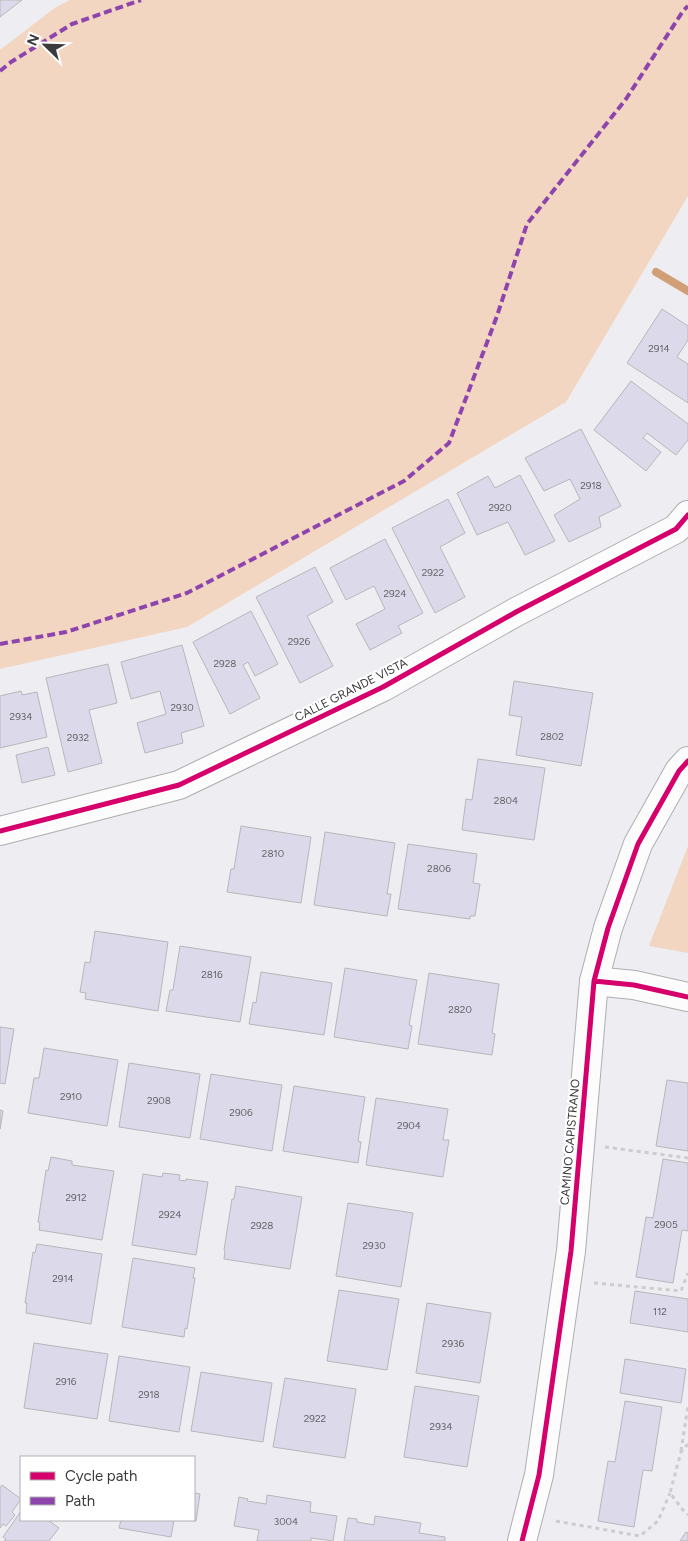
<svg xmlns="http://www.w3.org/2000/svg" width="688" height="1541" viewBox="0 0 688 1541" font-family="Figtree,sans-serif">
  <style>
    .green { fill: #f2d6c2 }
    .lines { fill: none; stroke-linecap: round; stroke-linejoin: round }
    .stream { stroke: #d09f76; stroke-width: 8 }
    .building { fill: #dcdaea; stroke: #b7b7ba }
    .minor-casing { stroke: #aeaeb1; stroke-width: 30 }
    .major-casing { stroke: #aeaeb1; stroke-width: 30 }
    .path { stroke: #cdcdce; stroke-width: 3; stroke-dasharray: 4 4; stroke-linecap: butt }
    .minor { stroke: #fcfcfd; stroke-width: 28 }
    .major { stroke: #fcfcfd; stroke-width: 28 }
    .quiet { stroke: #8e44ad; stroke-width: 4; stroke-dasharray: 8 4; stroke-linecap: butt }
    .cycleway-casing { stroke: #fff; stroke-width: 8 }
    .cycleway { stroke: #d6006c; stroke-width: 5 }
    .labels { text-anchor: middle; stroke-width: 4.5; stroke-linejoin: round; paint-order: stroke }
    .number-label { font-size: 10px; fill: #636369 }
    .street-label { font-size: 12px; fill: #3b3b3e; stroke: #fff }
  </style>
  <rect width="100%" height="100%" fill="#ededf2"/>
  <path class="green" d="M70,0H688V196L566,402L187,627L0,669V50L56,7Z
    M688,846V953L649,946Z"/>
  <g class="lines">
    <path class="stream" d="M656,272L688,291"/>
  </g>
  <path class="building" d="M0,0H22L0,17Z
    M662,309L688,326V340L677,357L688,364V403L627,363Z
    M631,381L688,424V440L676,455L647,433L643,438L661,452L646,471L594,430Z
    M581,429L621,506L599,517L601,527L569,542L554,515L580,499L570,479L544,491L525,458Z
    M520,475L555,541L525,555L508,522L477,535L457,493L488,476L495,488Z
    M448,499L465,533L440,547L465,597L435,613L392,528Z
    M385,539L423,613L398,626L402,633L370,650L356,624L385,609L374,586L346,600L330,568Z
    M315,567L333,602L307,616L333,666L300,683L256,597Z
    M251,611L278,664L255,676L248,662L243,665L260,698L230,714L193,642Z
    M182,645L204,726L181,733L183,743L145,753L137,723L166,714L160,691L131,699L121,662Z
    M108,664L117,703L89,710L102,763L68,772L46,678Z
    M514,681L593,693L581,766L516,755L522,717L509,715Z
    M21,691L22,695L37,692L47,737L0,748V696Z
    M48,747L55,775L22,783L16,755Z
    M478,759L545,768L534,840L462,830L466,799L472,800Z
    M241,826L311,837L301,903L227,892L231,869H234Z
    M325,832L395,843L387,894H391L387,916L314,905Z
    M408,844L477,854L473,883L480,884L475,916H470V919L398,909Z
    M95,931L168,942L158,1011L85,999L86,993L80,992L85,962L90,963Z
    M180,946L251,957L240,1022L166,1011L170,990H173Z
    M345,968L417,980L409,1025L412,1026L408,1049L334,1037Z
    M261,972L332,983L324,1035L249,1024L253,1002L256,1003Z
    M429,973L499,984L492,1033L495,1034L492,1055L418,1044Z
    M0,1027L14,1029L5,1084L0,1083Z
    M44,1048L118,1060L107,1126L28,1113L34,1078H39Z
    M129,1063L200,1074L190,1138L119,1127Z
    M211,1074L282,1085L272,1151L200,1139Z
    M667,1080L688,1083V1151L656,1146Z
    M294,1086L365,1097L358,1141L361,1142L358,1163L283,1151Z
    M376,1098L448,1109L443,1140H449L443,1177L366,1165Z
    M0,1110L3,1111L0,1129Z
    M51,1157L72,1161V1165L114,1171L102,1240L39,1230L40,1223L38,1222L46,1170L48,1171Z
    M663,1159L688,1163V1231L682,1230L673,1283L636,1277L646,1217L653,1218Z
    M163,1173L180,1175L179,1180L186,1181V1179L208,1182L196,1255L132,1245L143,1174L162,1177Z
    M236,1186L302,1197L290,1269L224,1259L225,1251L224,1250L232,1199H234Z
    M348,1203L413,1213L401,1287L336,1276Z
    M37,1244L102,1254L91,1324L26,1313L27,1303H25L33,1252L35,1253Z
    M133,1258L195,1268L193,1278H195L187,1329L185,1328L184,1337L122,1327Z
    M339,1290L399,1299L387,1370L327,1361Z
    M635,1291L688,1299V1332L630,1323Z
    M427,1303L491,1313L480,1383L416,1373Z
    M34,1343L108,1354L97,1419L24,1408Z
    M119,1356L190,1367L179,1432L109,1421Z
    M625,1359L686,1369L681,1403L620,1393Z
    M201,1372L272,1383L263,1442L191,1431Z
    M285,1378L356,1389L345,1458L273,1447Z
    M415,1386L479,1396L467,1467L404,1457Z
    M625,1401L662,1407L652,1471L643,1470L634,1527L598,1521L608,1461L615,1462Z
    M2,1485L21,1499L12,1512L15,1515L6,1526L3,1524L0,1528V1488Z
    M194,1493L200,1494L196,1521L188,1520H194Z
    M267,1495L311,1502L310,1512L337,1516L333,1541L311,1538V1541H257L259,1530L234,1526L239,1497L248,1499L247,1501L266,1504Z
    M21,1511V1520H48L59,1528L49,1541H4L6,1539L3,1537Z
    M375,1516L421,1523L419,1533L445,1537V1541H344L348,1518L357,1519V1522L374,1525Z
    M121,1520H174L171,1537L119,1528Z
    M686,1532L688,1533V1541H680Z"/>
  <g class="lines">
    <g class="minor-casing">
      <path id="minor" d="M0,831L179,785L383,687L516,612L676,529L688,515
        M594,981L634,985L688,997"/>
    </g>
    <g class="major-casing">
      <path id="major" d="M522,1541L539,1475L571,1251L594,981L608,928L638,844L679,771L688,761"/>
    </g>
    <path class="path" d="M605,1147L688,1158
      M594,1283L681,1291L688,1273
      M688,1444L681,1452L670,1493L683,1510L688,1515
      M681,1451L688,1406
      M556,1521L640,1536L658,1521L670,1493"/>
    <use href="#minor" class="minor"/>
    <use href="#major" class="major"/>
    <path class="quiet" d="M0,71L11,62L72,24L141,0
      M0,644L66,632L187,593L404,481L449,443L497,316L527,224L626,99L683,11L688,6"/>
    <g class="cycleway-casing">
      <path id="cycleway" d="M0,831L179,785L383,687L516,612L676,529L688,515
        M594,981L634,985L688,997
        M522,1541L539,1475L571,1251L594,981L608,928L638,844L679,771L688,761"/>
    </g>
    <use href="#cycleway" class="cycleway"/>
  </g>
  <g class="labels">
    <g class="number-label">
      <text x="659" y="352">2914</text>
      <text x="591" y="489">2918</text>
      <text x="500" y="511">2920</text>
      <text x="433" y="576">2922</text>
      <text x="395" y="597">2924</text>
      <text x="299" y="645">2926</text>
      <text x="225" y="667">2928</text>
      <text x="182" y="711">2930</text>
      <text x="21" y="720">2934</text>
      <text x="552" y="740">2802</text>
      <text x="78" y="741">2932</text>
      <text x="506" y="804">2804</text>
      <text x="273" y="857">2810</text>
      <text x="439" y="872">2806</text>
      <text x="212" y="978">2816</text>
      <text x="460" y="1013">2820</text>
      <text x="71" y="1100">2910</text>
      <text x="159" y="1104">2908</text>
      <text x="241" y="1116">2906</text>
      <text x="409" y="1129">2904</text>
      <text x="76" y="1201">2912</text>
      <text x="170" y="1218">2924</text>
      <text x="666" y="1228">2905</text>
      <text x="262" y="1229">2928</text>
      <text x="374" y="1249">2930</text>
      <text x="63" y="1282">2914</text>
      <text x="660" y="1315">112</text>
      <text x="453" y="1347">2936</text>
      <text x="66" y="1385">2916</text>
      <text x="149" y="1398">2918</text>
      <text x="315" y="1422">2922</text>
      <text x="441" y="1430">2934</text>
      <text x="286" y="1525">3004</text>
    </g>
    <g class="street-label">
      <text transform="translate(351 690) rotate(-27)" y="4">CALLE GRANDE VISTA</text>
      <text transform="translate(570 1142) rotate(-85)" y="4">CAMINO CAPISTRANO</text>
    </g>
  </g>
  <rect x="20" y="1456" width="175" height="65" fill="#ffffff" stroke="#b1b1b2"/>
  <rect x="30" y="1472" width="25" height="8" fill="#d6006c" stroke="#b1b1b2"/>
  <text x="65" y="1481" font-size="15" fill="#3b3b3e">Cycle path</text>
  <rect x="30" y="1497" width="25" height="8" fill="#8e44ad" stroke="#b1b1b2"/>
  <text x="65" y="1506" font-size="15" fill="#3b3b3e">Path</text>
  <g transform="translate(45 45) rotate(293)" stroke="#ffffff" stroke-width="4" paint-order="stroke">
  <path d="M0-4L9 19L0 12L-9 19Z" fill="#3b3b3e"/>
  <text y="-8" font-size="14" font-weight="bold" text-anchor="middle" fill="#3b3b3e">N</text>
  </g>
</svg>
